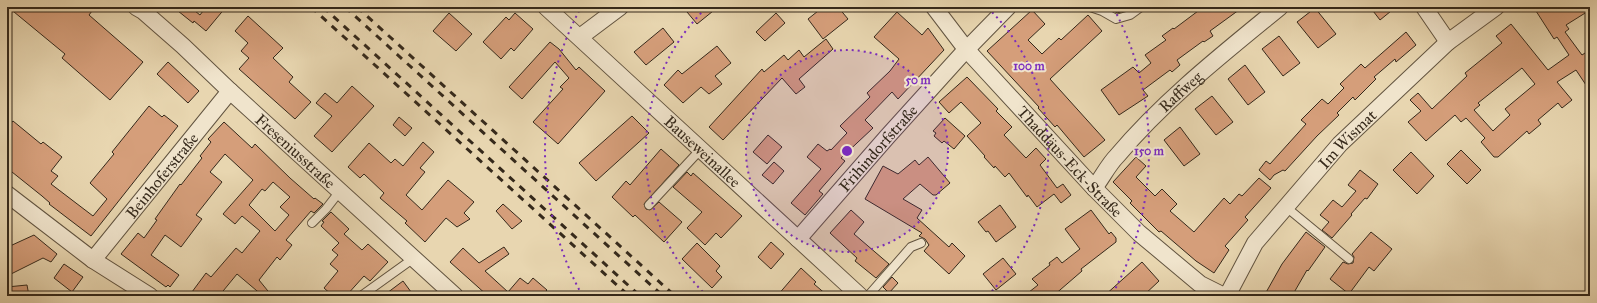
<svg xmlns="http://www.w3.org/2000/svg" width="1597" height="303" viewBox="0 0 1597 303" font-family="'IM FELL Great Primer',serif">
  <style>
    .building { fill: #d59e7a; stroke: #35291b; fill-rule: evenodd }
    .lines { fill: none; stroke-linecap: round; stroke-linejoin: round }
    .lane-casing { stroke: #625440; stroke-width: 10 }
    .street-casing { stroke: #625440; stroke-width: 18 }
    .lane { stroke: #f0e4cc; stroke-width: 8 }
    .street { stroke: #f0e4cc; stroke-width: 16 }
    .rail { stroke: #35291b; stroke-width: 3; stroke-dasharray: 7 7; stroke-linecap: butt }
    .ring { fill: none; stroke: #7b2cbf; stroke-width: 2; stroke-dasharray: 2 4 }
    .labels { text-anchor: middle; stroke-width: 4; stroke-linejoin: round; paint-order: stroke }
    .street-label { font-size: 16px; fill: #35291b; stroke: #f0e4cc }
    .centre { fill: #7b2cbf; stroke: #f0e4cc; stroke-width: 2 }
    .ring-label { font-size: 12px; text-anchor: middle; font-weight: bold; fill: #7b2cbf; stroke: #f0e4cc; stroke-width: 4; stroke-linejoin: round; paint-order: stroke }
  </style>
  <rect width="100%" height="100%" fill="#e8d6b0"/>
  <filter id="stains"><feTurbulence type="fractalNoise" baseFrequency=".005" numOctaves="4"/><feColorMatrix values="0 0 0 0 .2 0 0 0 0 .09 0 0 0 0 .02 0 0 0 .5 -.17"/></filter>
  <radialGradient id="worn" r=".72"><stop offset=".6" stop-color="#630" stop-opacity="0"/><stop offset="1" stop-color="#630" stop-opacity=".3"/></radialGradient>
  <path class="building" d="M8,7H95L89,15L143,62L110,100L62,58L65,54Z
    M173,7H190L200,15L206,7H226L206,31L194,21L193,23Z
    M693,7H718L697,24L687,12Z
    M823,7H838L848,19L823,39L808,19Z
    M1108,7H1132L1128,10L1117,13Z
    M1195,7H1243L1210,31L1213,36L1204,42L1203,41L1177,60L1180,65L1172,72L1170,70L1143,90L1148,96L1119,115L1101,90L1133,67L1139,73L1151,63L1145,55L1166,40L1162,36L1173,28L1174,29L1198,11Z
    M1370,7H1396L1380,20Z
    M1542,7H1590V10L1566,25L1569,29L1565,32L1582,55L1585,53L1590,60V91L1576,70L1557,82L1572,100L1562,108L1558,103L1538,120L1541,124L1529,134L1527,131L1498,157H1494L1481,142L1485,138L1466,118L1461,122L1455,115L1426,141L1408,122L1421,111L1410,100L1418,93L1432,109L1467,76L1465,73L1502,43L1496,36L1511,24L1548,70L1569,55L1557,37L1554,39L1536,11ZM1522,68L1535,84L1505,109L1510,115L1493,131L1474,110L1480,105L1478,103Z
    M1315,8L1336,34L1318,48L1297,22Z
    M1032,10L1045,24L1028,40L1042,54L1059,38L1061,40L1088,15L1102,31L1050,79L1105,140L1084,157L1057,125L1055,127L1038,108L1039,107L987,51Z
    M897,12L922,35L928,28L944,50L898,99L892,92L865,120L873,128L841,158L845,161L819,191L823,194L805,215L791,203L821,169L807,157L818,144L827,151L830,149L831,150L847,133L840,126L870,97L867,93L890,71L899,59L874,37Z
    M449,13L472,34L456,51L433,31Z
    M515,13L533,29L514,51L511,48L501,59L483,42L506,17L509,20Z
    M776,13L785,23L765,41L756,32Z
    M248,16L283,48L273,58L293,77L289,82L311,102L295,119L239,69L249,58L241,51L248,43L235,31Z
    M663,28L674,42L646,65L634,52Z
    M1406,32L1416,45L1396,62L1395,59L1374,77L1376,79L1355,100L1353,97L1337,113L1339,115L1317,136L1285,171L1283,170L1274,175L1270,180L1259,170L1266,161L1270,164L1298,133L1306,124L1301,120L1322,99L1328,104L1344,88L1340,84L1361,64L1365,68Z
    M1279,36L1300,63L1283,76L1262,49Z
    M826,39L833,49L799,79L805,87L796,94L782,78L723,140L709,127L762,69L764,72L784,55L788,60L799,50L804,57Z
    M550,42L559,49L576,70L579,67L605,91L558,144L533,122L563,89L560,87L569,78L555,62L522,99L509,87Z
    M717,46L731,63L715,76L722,84L709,94L701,87L683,103L664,85L678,70L682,74Z
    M168,62L199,91L188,103L157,74Z
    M1245,65L1265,92L1248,105L1228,79Z
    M967,77L998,109L996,111L1012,127L1004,135L1026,158L1036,148L1046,159L1040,165L1057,188L1063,184L1071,195L1061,203L1054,194L1037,207L1028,195L1027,197L1009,173L1005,177L995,166L994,168L984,157L985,156L967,136L981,123L961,102L949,113L939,102Z
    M352,86L374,106L332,152L314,136L332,116L316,103L325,93L337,103Z
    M1212,96L1233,122L1216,135L1195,109Z
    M149,106L162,117L164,115L178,126L91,236L49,204L50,203L42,196L7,168V128L13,121L41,144L43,142L62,157L51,171L58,176L51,184L93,216L107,199L90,183L114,154L112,152Z
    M632,116L649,133L596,181L579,163Z
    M399,117L412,128L405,136L393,125Z
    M945,118L965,136L954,149L944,141L942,143L934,136L936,133L933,131Z
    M224,122L252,148L255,144L290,178L314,199L315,198L323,204L314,213L311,211L286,240L292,245L280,260L277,257L259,280L272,296H263L237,274L219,296H189L206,273L211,277L236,248L242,253L260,231L242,216L235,224L223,214L253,180L225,154L210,172L222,182L196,215L202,219L181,247L165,235L151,255L179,275L170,287L168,285L166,287L121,254L138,233L144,238L157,220L155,219L180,184L181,185L202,158L200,156L211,142L208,139ZM273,182L290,197L280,207L289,215L275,231L249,205L262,189L265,191Z
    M1180,127L1200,154L1184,166L1164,140Z
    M768,135L782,147L767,164L753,152Z
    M423,142L434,152L420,168L425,172L406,195L422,210L448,180L474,202L464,213L470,219L457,227L446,218L425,242L405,223L407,221L380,198L384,193L364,174L360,178L348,167L369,143L391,163L395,159L403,166Z
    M661,149L679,165L644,204L646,209L650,210L659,202L682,222L664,242L635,215L633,217L612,197L626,181L630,185Z
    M1461,150L1481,170L1467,184L1447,164Z
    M1411,152L1434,176L1417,194L1393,170Z
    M928,157L950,183L936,195H933L920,184L903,199L922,210L917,218L949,247L952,243L965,256L949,274L924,251L929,245L925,239L919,236L922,233L865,199L883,166L898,174L915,160L919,165Z
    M1136,157L1146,166L1136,177L1155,196L1162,189L1177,204L1170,211L1194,232L1224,198L1230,204L1239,194L1242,196L1259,178L1271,188L1245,217L1248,220L1225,246L1229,250L1214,273L1196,261L1161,231L1159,232L1130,203L1132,201L1113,182Z
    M774,162L784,171L773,184L762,175Z
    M1360,170L1378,184L1367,199L1365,198L1351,214L1352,215L1332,238L1322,230L1329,222L1320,215L1333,200L1342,207L1356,191L1348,185Z
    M687,172L691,176L693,173L742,216L721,238L716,233L705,245L687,228L702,212L673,187Z
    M503,204L522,221L512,229L496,211Z
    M1000,205L1016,227L996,242L988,231L986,232L978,222Z
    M851,210L864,222L854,234L889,264L876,278L855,261L857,258L830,233Z
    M1091,210L1109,234L1111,232L1116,238V242L1081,269L1082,271L1053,296H1024L1038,285L1032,279L1050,265L1049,263L1057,257L1062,263L1080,249L1065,229Z
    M331,212L349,229L344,234L362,250L368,244L388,262L370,281L364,276L346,296H333L324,288L338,271L330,264L338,255L332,250L339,243L321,226L324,222L322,221Z
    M1306,232L1325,247L1308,271L1307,270L1292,296H1264L1282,264Z
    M1371,232L1392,249L1374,271L1369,267L1349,294L1330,279L1343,262L1348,264L1353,263L1354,257L1352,254Z
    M34,235L57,254L51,262L43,258L9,275L10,246Z
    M771,242L784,254L771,269L758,257Z
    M697,243L720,266L716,271L722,277L712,288L682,259Z
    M504,247L509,254L485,271L508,292L520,278L528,284L533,278L547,290L541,296H488L450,262L463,248L479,263Z
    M1003,258L1016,274L996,290L983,274Z
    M1142,262L1159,281L1143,296H1104Z
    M64,264L83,277L72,292L54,278Z
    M801,268L816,282L814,284L828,296H777Z
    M892,277L898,283L889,293L883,287Z
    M403,281L414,296H383Z
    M27,285L29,296H7V287Z"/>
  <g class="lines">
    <g class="lane-casing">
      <path id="lane" d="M1090,7L1102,11L1116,19L1130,15L1141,7
        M649,205L701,149
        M1286,207L1349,259
        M312,223L326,209L340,191
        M361,296L414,258
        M868,296L911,247L921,243"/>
    </g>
    <g class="street-casing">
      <g id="street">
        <path id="s1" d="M136,7L143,11L183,46L230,91L455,296"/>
        <path id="s2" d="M546,7L860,296"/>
        <path id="s3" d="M934,7L966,49L1094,188L1139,233L1200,284L1224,296"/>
        <path d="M1424,7L1448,42"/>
        <path d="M580,37L620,7"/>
        <path id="s4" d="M1094,188C1102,178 1108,165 1117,156C1164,100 1224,53 1280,7"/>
        <path d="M7,194L93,260L150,296"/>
        <path id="s5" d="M798,239L887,137L963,53L1008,7"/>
        <path id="s6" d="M93,260L230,91"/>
        <path id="s7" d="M1227,296L1255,243L1340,144L1448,42L1496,7"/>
      </g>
    </g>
    <use href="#lane" class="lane"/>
    <use href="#street" class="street"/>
    <path class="rail" d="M311,7L629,296
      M323,7L640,296
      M345,7L663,296
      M357,7L675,296"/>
  </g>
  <circle cx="847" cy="151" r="101" fill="#7b2cbf" fill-opacity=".12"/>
  <g class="ring">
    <circle cx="847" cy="151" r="101"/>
    <path d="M707 296A201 201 0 0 1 706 8M988 8A201 201 0 0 1 987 296"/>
    <path d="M582 295A302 302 0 0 1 580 9M1114 9A302 302 0 0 1 1112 295"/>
  </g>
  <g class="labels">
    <g class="street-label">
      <text dy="6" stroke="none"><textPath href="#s4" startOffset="130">Raffweg</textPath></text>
      <text dy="6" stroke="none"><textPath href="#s7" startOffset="199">Im Wismat</textPath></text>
      <text dy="6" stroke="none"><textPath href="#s5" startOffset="121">Frihindorfstraße</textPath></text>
      <text dy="6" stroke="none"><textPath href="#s1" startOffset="215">Freseniusstraße</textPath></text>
      <text dy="6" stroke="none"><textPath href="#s2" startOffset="213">Bauseweinallee</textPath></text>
      <text dy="6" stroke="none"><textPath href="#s3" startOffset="206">Thaddäus-Eck-Straße</textPath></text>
      <text dy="6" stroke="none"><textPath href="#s6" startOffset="109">Beinhoferstraße</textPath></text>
    </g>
  </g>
  <circle cx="847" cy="151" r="6" class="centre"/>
  <g class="ring-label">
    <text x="1029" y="70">100 m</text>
    <text x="918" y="84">50 m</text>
    <text x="1149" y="155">150 m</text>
  </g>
  <rect width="1597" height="303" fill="none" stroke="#e8d6b0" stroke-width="24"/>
  <rect x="8" y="8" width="1581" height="287" fill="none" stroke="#35291b" stroke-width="2"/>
  <rect x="12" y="12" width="1573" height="279" fill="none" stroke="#35291b"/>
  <rect width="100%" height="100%" filter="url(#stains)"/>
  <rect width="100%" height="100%" fill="url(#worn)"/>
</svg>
